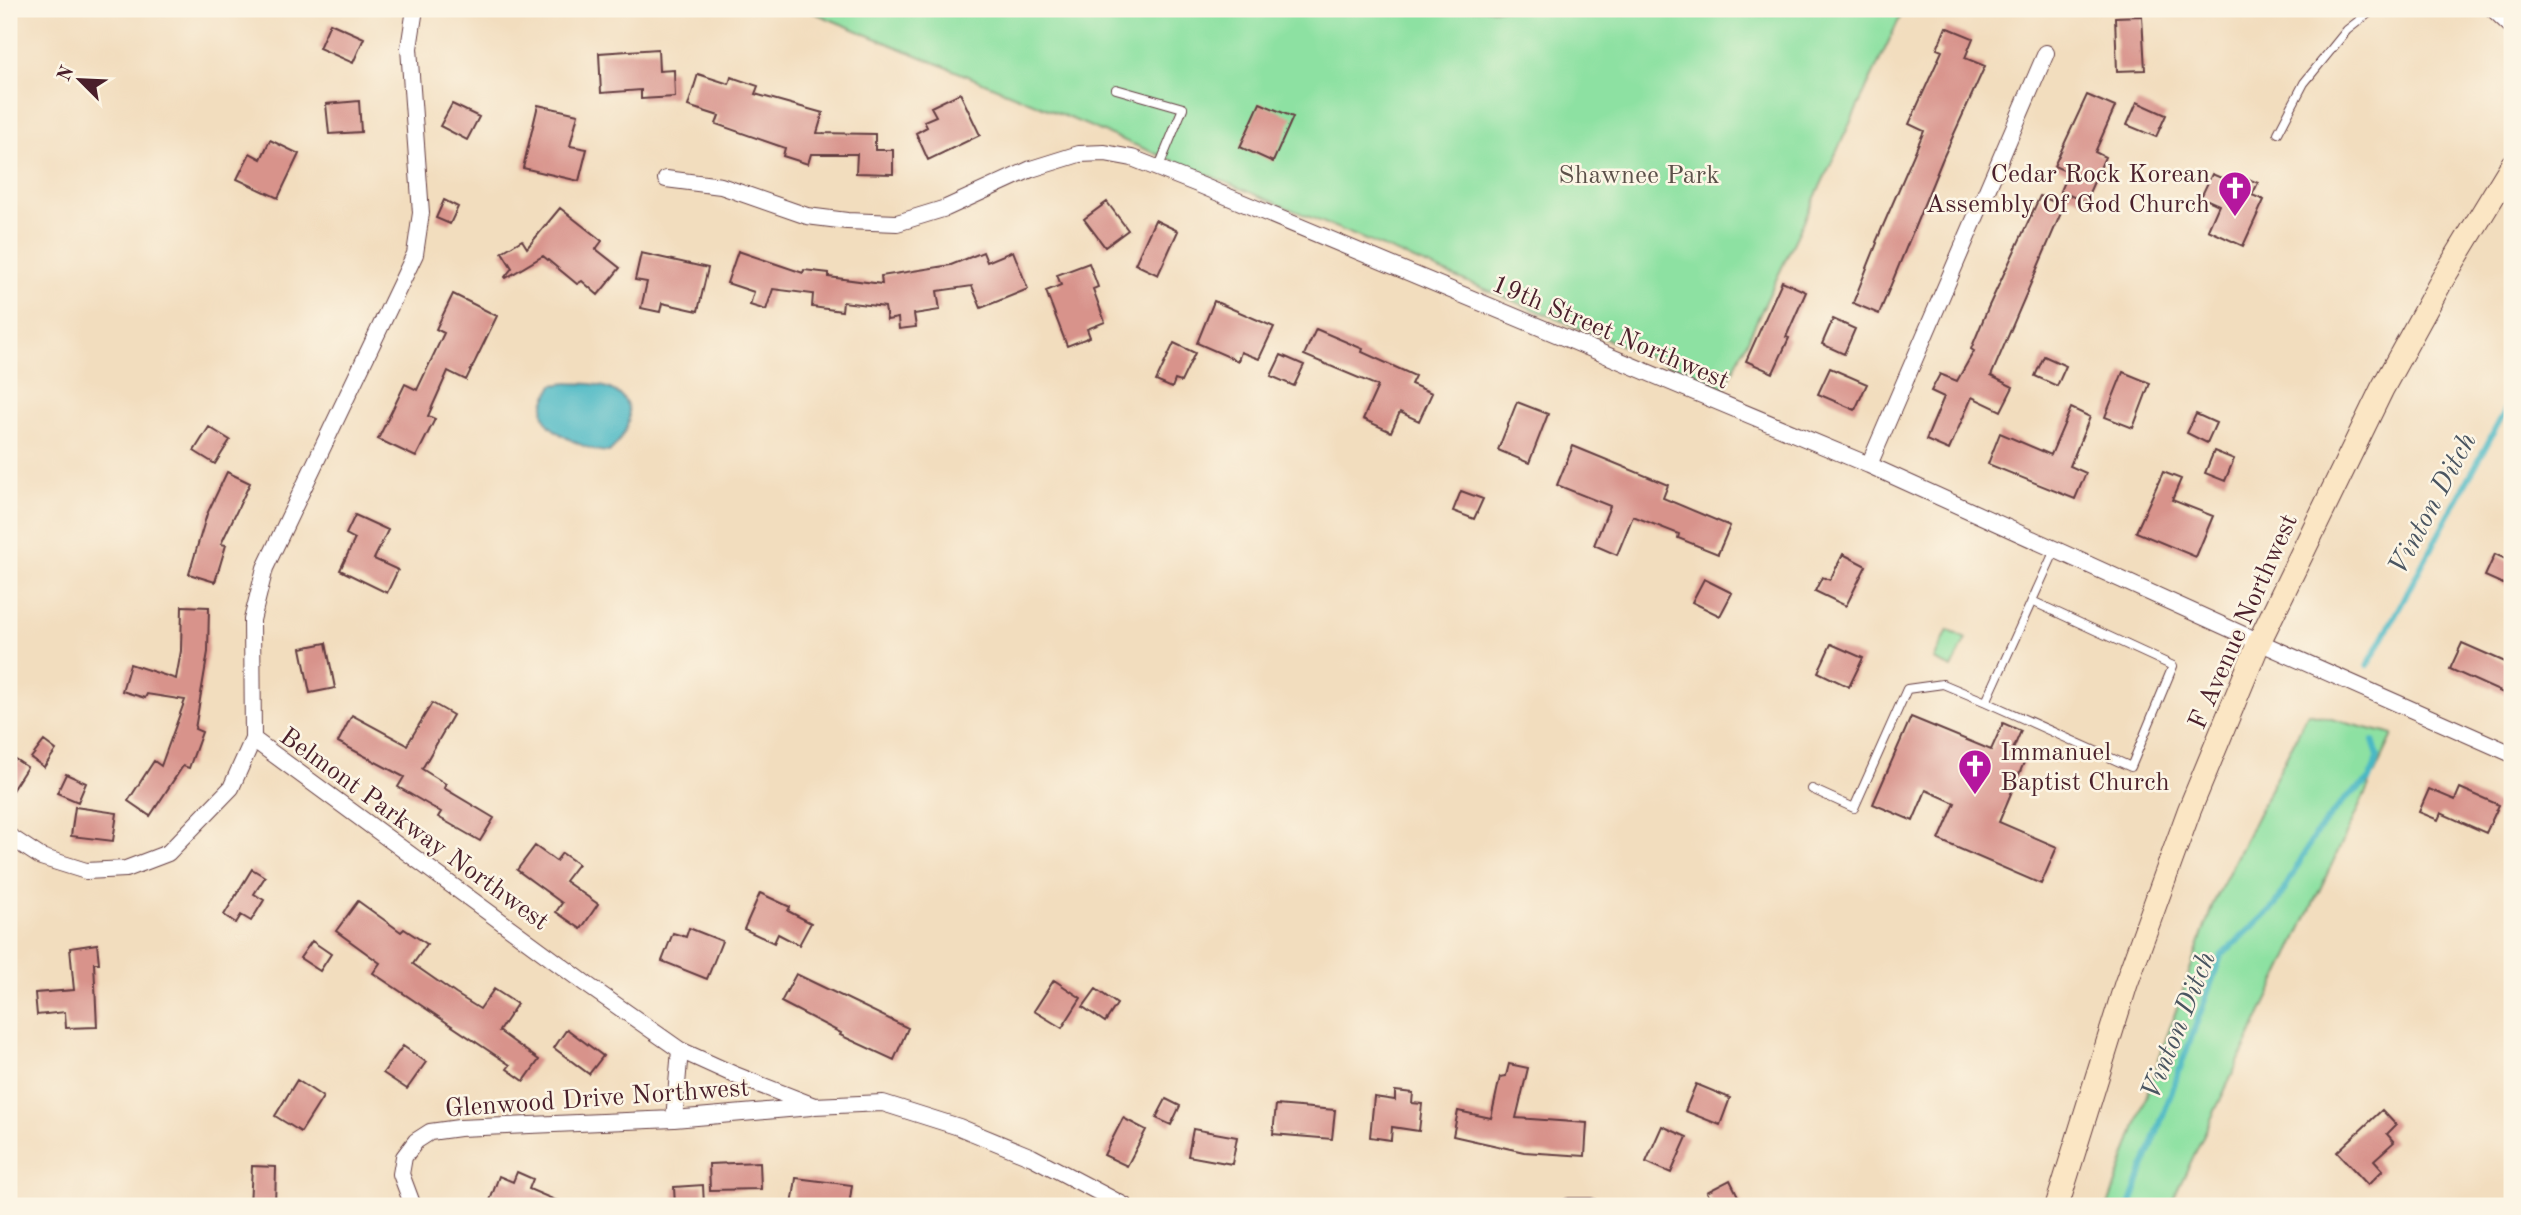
<svg xmlns="http://www.w3.org/2000/svg" width="2521" height="1215" viewBox="0 0 2521 1215" font-family="'Old Standard TT',serif">
  <style>
    .green { fill: #8de1a2; stroke: #6c8066; stroke-width: 2 }
    .water { fill: #4ab8c4; stroke: #4a6c78; stroke-width: 2 }
    .lines { fill: none; stroke-linecap: round; stroke-linejoin: round }
    .stream { stroke: #4ab8c4; stroke-width: 6 }
    .building { fill: #d8938b }
    .service-casing { stroke: #633c41; stroke-width: 10 }
    .minor-casing { stroke: #633c41; stroke-width: 18 }
    .secondary-casing { stroke: #633c41; stroke-width: 25 }
    .service { stroke: #fff; stroke-width: 8 }
    .minor { stroke: #fff; stroke-width: 16 }
    .secondary { stroke: #fbe6c4; stroke-width: 23 }
    .labels { text-anchor: middle; stroke-width: 5; stroke-linejoin: round; paint-order: stroke }
    .poi-label { font-size: 26px; fill: #4a1f2b; stroke: #fcf5e5; text-anchor: end }
    .park-label { font-size: 26px; fill: #5b5049; stroke: #fcf5e5 }
    .street-label { font-size: 26px; fill: #4a1f2b; stroke: #fcf5e5 }
    .water-label { font-size: 28px; font-style: italic; fill: #4a5561; stroke: #fcf5e5 }
  </style>
  <rect width="100%" height="100%" fill="#fcf5e5"/>
  <filter id="ink" filterUnits="userSpaceOnUse"><feTurbulence type="fractalNoise" baseFrequency=".0143" numOctaves="2"/><feDisplacementMap in="SourceGraphic" scale="14" xChannelSelector="R" yChannelSelector="G"/><feConvolveMatrix kernelMatrix="1 2 1 2 8 2 1 2 1" color-interpolation-filters="sRGB"/></filter>
  <filter id="wash" filterUnits="userSpaceOnUse"><feTurbulence type="fractalNoise" baseFrequency=".00686" numOctaves="4" result="noise"/><feDisplacementMap in="SourceGraphic" scale="28" xChannelSelector="R" yChannelSelector="G"/><feGaussianBlur stdDeviation="1.57" result="paint"/><feColorMatrix in="noise" values="0 0 0 0 0 0 0 0 0 0 0 0 0 0 0 0 0 1.4 0 .05"/><feComposite in="paint" operator="in"/></filter>
  <g filter="url(#wash)">
    <rect width="100%" height="100%" fill="#f2ddbe"/>
    <path class="green" d="M805,9H1904L1725,388Z
      M1948,630L1966,639L1952,668L1934,660Z
      M2308,713L2393,735L2170,1206H2108L2213,904Z"/>
    <path class="water" d="M568,383C578,384 588,383 597,385C639,394 636,427 609,452C592,452 548,433 544,416C541,405 548,394 553,385Z"/>
    <g class="lines">
      <path class="stream" d="M2368,665L2512,398
        M2130,1206L2221,956L2275,906L2316,833L2346,798L2370,780L2378,756L2373,741"/>
    </g>
    <g id="blocks">
      <path class="building" d="M2142,16L2145,70L2117,71L2115,17Z
        M330,23L364,38L353,63L319,48Z
        M1946,27L1973,38L1965,58L1985,66L1943,158L1879,314L1853,303L1877,243L1876,242L1924,131L1909,124L1942,51L1937,49Z
        M658,49L659,71L674,70L675,97L641,99V90L601,93L599,53Z
        M698,74L729,84L731,77L758,86L755,94L823,113L817,133L875,134V150H893V174L856,173L857,154H811L808,164L783,156L785,148L716,124L719,116L688,106Z
        M960,93L980,135L928,160L916,133L927,127L924,121L936,116L931,107Z
        M2087,95L2115,107L2095,152L2105,157L2085,202L2060,191L2068,172L2054,166Z
        M359,101L361,132L329,134L326,104Z
        M2137,102L2166,115L2156,137L2127,125Z
        M1260,103L1293,117L1273,162L1240,147Z
        M452,104L479,117L467,140L440,126Z
        M538,105L578,114L570,146L587,149L579,181L523,168Z
        M270,140L299,154L278,198L237,179L250,153L261,159Z
        M2212,174L2240,186L2244,177L2258,183L2252,195L2264,200L2243,246L2208,230L2219,205L2201,197Z
        M2040,196L2064,206L1991,376L2013,387L2001,411L1972,397L1949,450L1926,440L1944,397L1931,391L1940,374L1957,381L1974,351L1971,349L1988,308Z
        M444,200L458,207L450,224L436,218Z
        M1107,202L1128,230L1105,247L1084,219Z
        M560,208L602,241L596,249L620,268L598,295L582,281L577,284L543,256L506,278L505,277L512,268L502,252L522,240L527,248Z
        M1155,220L1178,231L1158,275L1135,264Z
        M738,251L803,273L804,270L829,273V277L882,284L881,276L951,265L983,252L987,262L1013,251L1028,289L981,308L972,286L937,291L940,310L914,314L916,327L899,329L898,318L887,320L885,307L843,302L842,311L812,307L813,294L773,289L766,310L750,305L754,292L727,283Z
        M641,253L708,268L698,311L662,303L660,312L641,308L647,282L635,280Z
        M1089,263L1098,287L1093,289L1105,322L1087,329L1090,337L1067,346L1046,291L1061,285L1057,275Z
        M1782,281L1806,292L1786,337L1789,338L1773,373L1746,361Z
        M453,294L497,316L466,380L448,371L428,416L435,419L416,457L378,439L405,384L417,390L444,333L436,329Z
        M1214,301L1274,327L1259,359L1241,352L1238,361L1197,343Z
        M1833,319L1855,329L1844,354L1822,344Z
        M1316,329L1363,349L1362,352L1415,376L1411,384L1432,393L1419,421L1400,412L1391,432L1363,419L1378,386L1304,355Z
        M1174,343L1195,353L1181,382L1175,380L1172,388L1156,381Z
        M1281,355L1304,365L1294,386L1271,376Z
        M2044,356L2066,366L2057,386L2035,376Z
        M1830,368L1867,384L1855,410L1818,394Z
        M2123,372L2150,383L2133,428L2105,417Z
        M1517,402L1548,414L1529,463L1498,450Z
        M2071,408L2090,417L2070,466L2086,473L2075,499L1988,464L2000,433L2051,455Z
        M2196,414L2216,423L2207,443L2187,433Z
        M209,427L230,440L215,464L194,451Z
        M1573,446L1668,485L1663,498L1730,526L1718,554L1678,538L1679,534L1633,516L1617,555L1594,545L1610,506L1557,485Z
        M2214,451L2234,459L2225,481L2205,473Z
        M227,472L250,483L221,544L226,545L215,582L189,574L207,514Z
        M2163,472L2181,479L2172,500L2213,516L2196,557L2136,532Z
        M1461,491L1483,499L1474,519L1453,511Z
        M355,515L388,530L374,559L398,570L387,593L340,570L355,539L346,534Z
        M1843,554L1866,566L1846,606L1815,591L1822,577L1830,580Z
        M2495,554L2512,562V588L2485,576Z
        M1704,579L1732,593L1720,616L1692,602Z
        M182,606L209,607L208,652L195,729L202,732L189,768L183,766L150,816L128,801L154,761L161,766L185,700L147,694L145,698L122,691L130,664L176,679L181,651Z
        M326,643L335,688L310,693L301,648Z
        M2462,643L2512,665V697L2450,669Z
        M1831,644L1863,658L1849,687L1818,672Z
        M432,703L453,715L422,769L446,784L444,788L494,818L480,841L438,817L441,812L398,787L404,777L338,742L352,715L407,745Z
        M1911,717L1991,750L2003,723L2021,731L2011,754L2025,760L1999,822L2057,847L2041,884L1939,840L1955,803L1926,790L1913,821L1873,804Z
        M44,741L56,750L44,767L31,758Z
        M9,755L27,767L9,795Z
        M66,774L86,783L78,802L57,793Z
        M2460,788L2499,805L2486,833L2441,813L2438,820L2419,812L2429,789L2455,800Z
        M75,807L117,813L113,841L71,836Z
        M535,846L556,861L562,853L578,864L565,881L598,904L581,929L556,912L562,903L517,870Z
        M252,869L265,877L254,894L264,900L251,921L241,915L236,923L224,915Z
        M760,893L790,907L788,911L811,923L799,945L778,934L774,943L744,929Z
        M358,901L401,932L404,929L427,944L413,964L456,994L480,1009L494,989L517,1004L499,1031L539,1060L524,1081L507,1069L510,1065L373,973L380,963L336,931Z
        M689,928L722,941L707,979L662,961L673,933L686,937Z
        M312,941L331,954L320,971L300,958Z
        M97,944L99,963H94L97,1027L66,1028L65,1012L37,1015L35,993L74,990L70,948Z
        M796,974L908,1028L894,1060L840,1035L841,1033L781,1002Z
        M1054,980L1081,998L1062,1028L1034,1011Z
        M1096,989L1117,1004L1105,1022L1083,1007Z
        M567,1029L603,1056L589,1074L554,1048Z
        M403,1046L426,1062L407,1089L383,1073Z
        M1509,1064L1528,1068L1516,1118L1587,1123L1585,1156L1524,1152L1453,1136L1458,1111L1491,1118L1500,1077L1506,1076Z
        M297,1080L323,1097L301,1132L275,1116Z
        M1696,1084L1730,1098L1720,1125L1685,1111Z
        M1395,1091L1413,1093L1412,1103L1422,1104L1419,1131L1392,1127L1391,1140L1370,1137L1374,1097L1395,1100Z
        M1166,1099L1180,1106L1171,1125L1156,1118Z
        M1276,1105L1335,1110L1332,1139L1273,1134Z
        M2382,1110L2396,1125L2387,1134L2394,1142L2374,1160L2383,1170L2368,1185L2337,1152Z
        M1123,1118L1146,1130L1127,1166L1104,1155Z
        M1662,1126L1687,1137L1671,1173L1646,1162Z
        M1193,1129L1237,1137L1232,1164L1188,1156Z
        M760,1162L761,1189L710,1190L709,1164Z
        M252,1166L276,1167L275,1206H250Z
        M517,1172L533,1179L529,1189L569,1206H488L499,1176L513,1182Z
        M796,1178L852,1185L849,1206H792Z
        M1730,1180L1743,1206H1714L1707,1192Z
        M703,1185L704,1206H675L674,1187Z"/>
    </g>
  </g>
  <g filter="url(#ink)">
    <use href="#blocks" fill-opacity="0" stroke="#633c41" stroke-width="2"/>
    <g class="lines">
      <g class="service-casing">
        <path id="service" d="M1116,89L1183,108L1158,169
          M2278,133L2304,83L2347,30L2374,9
          M2032,601L2173,666L2131,767L1986,702L2055,550
          M1812,789L1854,808L1907,689L1943,684L1986,702"/>
      </g>
      <g class="minor-casing">
        <path id="minor" d="M415,9L409,48L421,213L415,254L265,568L252,620L253,739L586,984L680,1050L735,1075L814,1106L883,1103L959,1127L1032,1157L1125,1206
          M2493,9L2512,27
          M666,179L721,186L807,216L847,221L897,223L946,208L1031,169L1079,154L1105,153L1132,158L1200,185L1869,465L2259,642L2512,754
          M1869,465L2046,53
          M9,836L41,857L86,871L126,869L168,853L231,788L253,739
          M674,1119L680,1050
          M413,1206L401,1174L404,1157L416,1141L430,1132L459,1128L674,1119L811,1107
          M1569,1206H1591"/>
      </g>
      <g class="secondary-casing">
        <path id="secondary" d="M2057,1206L2126,984L2189,811L2259,642L2382,389L2442,280L2512,165"/>
      </g>
      <use href="#service" class="service"/>
      <use href="#minor" class="minor"/>
      <use href="#secondary" class="secondary"/>
    </g>
  </g>
  <defs>
    <g id="church-pin" transform="scale(1.75)"><path d="M0 17L-7.5 6A9.5 9.5 0 1 1 7.5 6Z" fill="#b5179e" stroke="#fcf5e5"/><path d="M-1.2-6h2.4v3.5h3.3v2.4h-3.3V6h-2.4V-.1h-3.3v-2.4h3.3Z" fill="#fff"/></g>
  </defs>
  <g fill-rule="evenodd">
    <use href="#church-pin" x="2235" y="188"/>
    <use href="#church-pin" x="1975" y="766"/>
  </g>
  <g class="labels">
    <g class="poi-label">
      <text x="2210" y="182">Cedar Rock Korean<tspan x="2210" dy="30">Assembly Of God Church</tspan></text>
      <text x="2000" y="760" text-anchor="start">Immanuel<tspan x="2000" dy="30">Baptist Church</tspan></text>
    </g>
    <g class="park-label">
      <text x="1639" y="183">Shawnee Park</text>
    </g>
    <g class="street-label">
      <text transform="translate(1611 331) rotate(23)" y="9">19th Street Northwest</text>
      <text transform="translate(2242 621) rotate(-66)" y="9">F Avenue Northwest</text>
      <text transform="translate(415 828) rotate(36)" y="9">Belmont Parkway Northwest</text>
      <text transform="translate(597 1097) rotate(-4)" y="9">Glenwood Drive Northwest</text>
    </g>
    <g class="water-label">
      <text transform="translate(2431 503) rotate(-62)" y="10">Vinton Ditch</text>
      <text transform="translate(2177 1025) rotate(-68)" y="10">Vinton Ditch</text>
    </g>
  </g>
  <rect width="2521" height="1215" fill="none" stroke="#fcf5e5" stroke-width="35"/>
  <g transform="translate(80 80) rotate(294)" stroke="#fcf5e5" stroke-width="5" paint-order="stroke">
  <path d="M0-5L12 26L0 18L-12 26Z" fill="#4a1f2b"/>
  <text y="-10" font-size="19" font-weight="bold" text-anchor="middle" fill="#4a1f2b">N</text>
  </g>
</svg>
